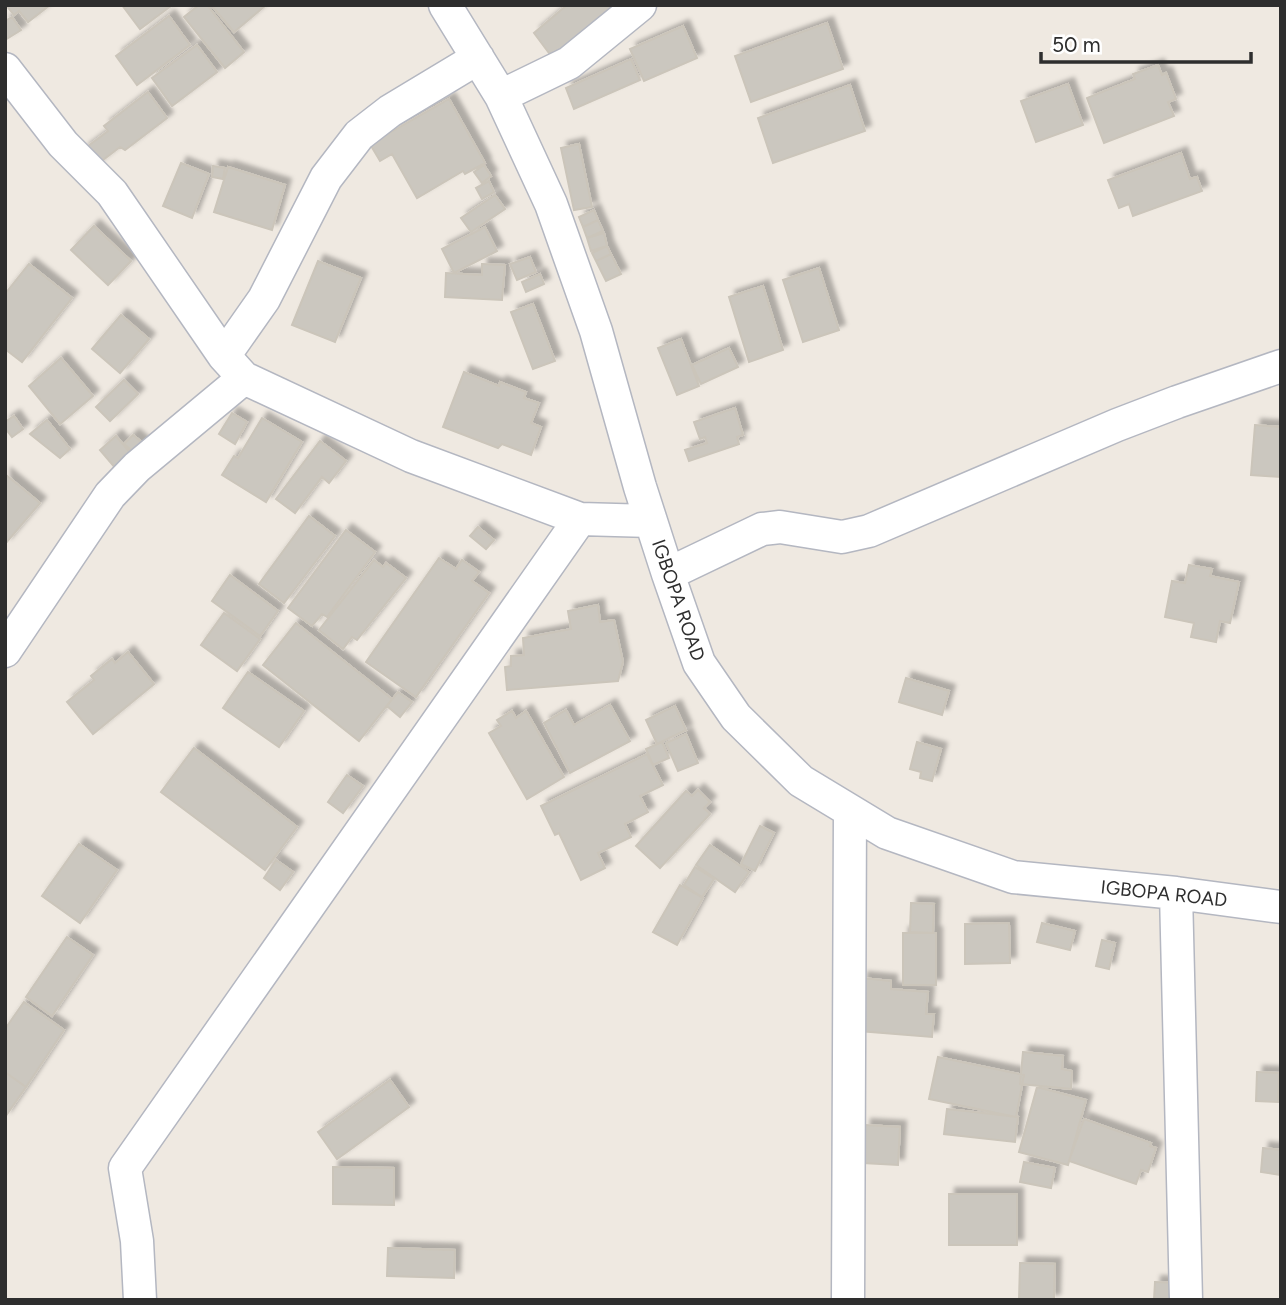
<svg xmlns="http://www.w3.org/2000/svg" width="1286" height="1305" viewBox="0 0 1286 1305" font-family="Figtree,sans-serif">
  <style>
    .building { fill: #cbc7bf; stroke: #cbc5ba; stroke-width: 2; filter: url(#shadow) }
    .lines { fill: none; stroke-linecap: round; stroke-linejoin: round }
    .minor-casing { stroke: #b4b7c1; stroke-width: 35 }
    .minor { stroke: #fff; stroke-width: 32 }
    .labels { text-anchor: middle; stroke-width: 5; stroke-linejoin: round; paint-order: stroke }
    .street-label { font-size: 19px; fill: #2e2e2e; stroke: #fff }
  </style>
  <defs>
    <filter id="shadow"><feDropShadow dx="6" dy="-6" stdDeviation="2" flood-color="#0004"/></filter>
  </defs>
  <rect width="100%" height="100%" fill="#efe9e1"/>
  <path class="building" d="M6,5H50L28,22L19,11L14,15Z
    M122,5H170L171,6L140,29Z
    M199,5H207L244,52L225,68L184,17Z
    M211,5H266L234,32Z
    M567,5H614L552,57L534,33Z
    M169,16L190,45L137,85L116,56Z
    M12,17L21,30L5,40V21Z
    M827,23L843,69L751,102L735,56Z
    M683,26L697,58L644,81L630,49Z
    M197,45L217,72L172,106L152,78Z
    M631,59L640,80L574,109L566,88Z
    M1158,65L1162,75L1166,73L1176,99L1168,102L1174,116L1104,143L1087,98L1135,79L1133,74Z
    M1068,84L1083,125L1036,142L1021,101Z
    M850,85L865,131L773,163L758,118Z
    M148,92L167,118L125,150L120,147L95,166L83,150L108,131L104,126Z
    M449,99L485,163L465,174L463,171L417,198L392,154L380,161L370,144Z
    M579,144L592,207L574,210L561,148Z
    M1181,153L1190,179L1197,177L1202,191L1133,216L1129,204L1119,208L1108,180Z
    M181,163L209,174L192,218L163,206Z
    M484,165L491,176L482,183L474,172Z
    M213,166L225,168L223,179L212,177Z
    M228,167L285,185L272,230L214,212Z
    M489,181L494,192L482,199L476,188Z
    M495,195L505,209L471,232L461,218Z
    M594,210L598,220L583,227L579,217Z
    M598,220L603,231L587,238L583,227Z
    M94,226L131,261L108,285L71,250Z
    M485,227L497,251L454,273L442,249Z
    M604,233L607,246L591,251L587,238Z
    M607,246L611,254L596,261L592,253Z
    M611,254L621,274L606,281L596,261Z
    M530,257L536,272L517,280L510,264Z
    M318,261L361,278L335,342L292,325Z
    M29,264L72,298L22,362L5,349V294Z
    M482,264L505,265L502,300L445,297L446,273L482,275Z
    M819,268L839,330L803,342L783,280Z
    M540,274L544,284L526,292L522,282Z
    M763,286L783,350L749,362L729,297Z
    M533,304L555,361L533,369L511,312Z
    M121,315L149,339L120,373L92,349Z
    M681,339L699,386L677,395L658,348Z
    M729,348L738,367L701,384L692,365Z
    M61,358L93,396L60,424L29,386Z
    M464,372L499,386L500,382L526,392L524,398L539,403L531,423L541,427L531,455L502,444L498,448L443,427Z
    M124,380L138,394L110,421L96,407Z
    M735,408L743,435L737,437L739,444L689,461L685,450L707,443L705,437L700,439L694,422Z
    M232,413L247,422L235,444L219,434Z
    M14,416L23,429L12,437L5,428V422Z
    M262,418L302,442L266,502L222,475L234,456L238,458Z
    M47,420L70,449L60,458L30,434Z
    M1255,425L1281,427V477L1251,475Z
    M133,435L144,444L136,454L124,444Z
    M116,436L133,456L117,470L100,450Z
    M320,441L346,461L329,483L322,477L295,513L276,499Z
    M5,474L40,503L5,544Z
    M309,516L335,536L284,603L259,584Z
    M478,527L494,540L486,549L470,536Z
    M346,530L375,552L327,617L322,614L312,626L288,608Z
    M439,558L456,569L462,560L479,572L472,581L489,593L416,697L366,662Z
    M374,560L383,567L386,563L406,578L357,640L352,637L343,649L319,630Z
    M1189,565L1212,569L1210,576L1239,582L1230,623L1220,621L1216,642L1191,637L1194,623L1165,617L1172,581L1185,583Z
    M230,575L278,611L260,636L212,601Z
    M598,605L600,622L614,620L623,662L618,681L507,690L505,667L511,666V656L524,655L523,638L571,629L568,611Z
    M224,613L260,639L237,671L201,645Z
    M296,623L392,699L359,741L263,665Z
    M128,652L154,684L93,734L67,702L94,680L91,676L112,659L115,663Z
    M248,672L304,711L279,747L223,708Z
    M906,678L949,691L942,715L899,702Z
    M398,692L412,702L400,717L387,706Z
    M610,705L630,741L570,773L544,723L566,710L574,725Z
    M675,706L686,730L657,744L646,720Z
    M512,711L516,718L526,711L564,777L527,799L489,733L501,726L497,720Z
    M686,734L698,763L678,771L666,743Z
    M662,742L669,758L653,765L646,749Z
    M917,742L941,749L932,781L920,778L921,772L910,769Z
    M194,748L297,827L265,870L161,792Z
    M647,754L663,785L640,796L648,812L625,824L631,837L598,853L605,868L581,880L559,833L555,835L541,806Z
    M347,775L363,786L343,813L328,802Z
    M698,790L710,802L704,808L710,814L660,868L636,846L686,791L692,796Z
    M760,826L774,833L755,871L741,864Z
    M79,844L117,870L80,923L42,896Z
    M710,845L749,872L735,892L696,865Z
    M276,860L293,872L280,890L264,878Z
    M695,867L714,879L702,897L684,885Z
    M680,885L703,898L677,945L653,932Z
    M911,903L934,904L933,933L910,932Z
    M1009,923L1010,963L965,964V924Z
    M1042,923L1075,931L1070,950L1037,942Z
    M903,933H936V985H903Z
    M67,937L93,955L52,1016L26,997Z
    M1102,940L1115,943L1109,969L1096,966Z
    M862,978L891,981V989L928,992L926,1014H934L932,1037L859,1031Z
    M24,1002L64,1030L26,1087L5,1072V1029Z
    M1023,1052L1063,1056L1062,1069L1072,1071L1071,1089L1020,1084Z
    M938,1057L1024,1075L1016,1117L929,1099Z
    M5,1072L26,1087L5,1117Z
    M1257,1072L1279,1073L1278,1102L1256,1101Z
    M390,1080L409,1107L337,1159L318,1132Z
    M1037,1087L1086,1100L1068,1165L1019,1152Z
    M947,1109L1018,1117L1015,1142L944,1134Z
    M1084,1119L1151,1143L1150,1146L1156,1148L1148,1172L1141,1170L1136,1184L1069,1161Z
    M865,1125L900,1127L898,1165L863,1163Z
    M1263,1148L1281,1150V1175L1261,1172Z
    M1024,1162L1055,1168L1051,1188L1020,1182Z
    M333,1167L394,1168V1205L333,1204Z
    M949,1194H1017V1245H949Z
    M388,1248L455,1250L454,1278L387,1276Z
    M1020,1263L1055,1264L1054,1300H1019Z
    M1155,1282L1179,1283L1178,1300H1154Z"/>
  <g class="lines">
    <g class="minor-casing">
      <path id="minor" d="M445,5L501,96L551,204L596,331L640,487L668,574L699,663L736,717L801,781L887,833L1013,877L1176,893L1281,907
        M5,69L63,144L112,193L224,356
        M501,96L569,63L640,5
        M244,378L411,456L580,519L651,521
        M668,574L762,529L780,527L842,537L869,531L1117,425L1177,402L1281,366
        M5,651L110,495L137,467L244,378L224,356L264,299L326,178L359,135L390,111L478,58
        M1176,893L1186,1300
        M140,1300L137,1241L125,1168L580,519
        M848,1300L850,811"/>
    </g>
    <use href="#minor" class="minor"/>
  </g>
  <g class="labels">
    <g class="street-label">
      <text transform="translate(679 600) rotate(71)" y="7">IGBOPA ROAD</text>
      <text transform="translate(1164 893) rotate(6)" y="7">IGBOPA ROAD</text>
    </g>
  </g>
  <rect width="1286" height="1305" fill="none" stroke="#2e2e2e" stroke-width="14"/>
  <path d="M1041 52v10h210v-10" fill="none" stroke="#2e2e2e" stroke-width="3.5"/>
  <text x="1052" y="52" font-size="21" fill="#2e2e2e" stroke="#ffffff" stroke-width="5" paint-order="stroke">50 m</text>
</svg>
